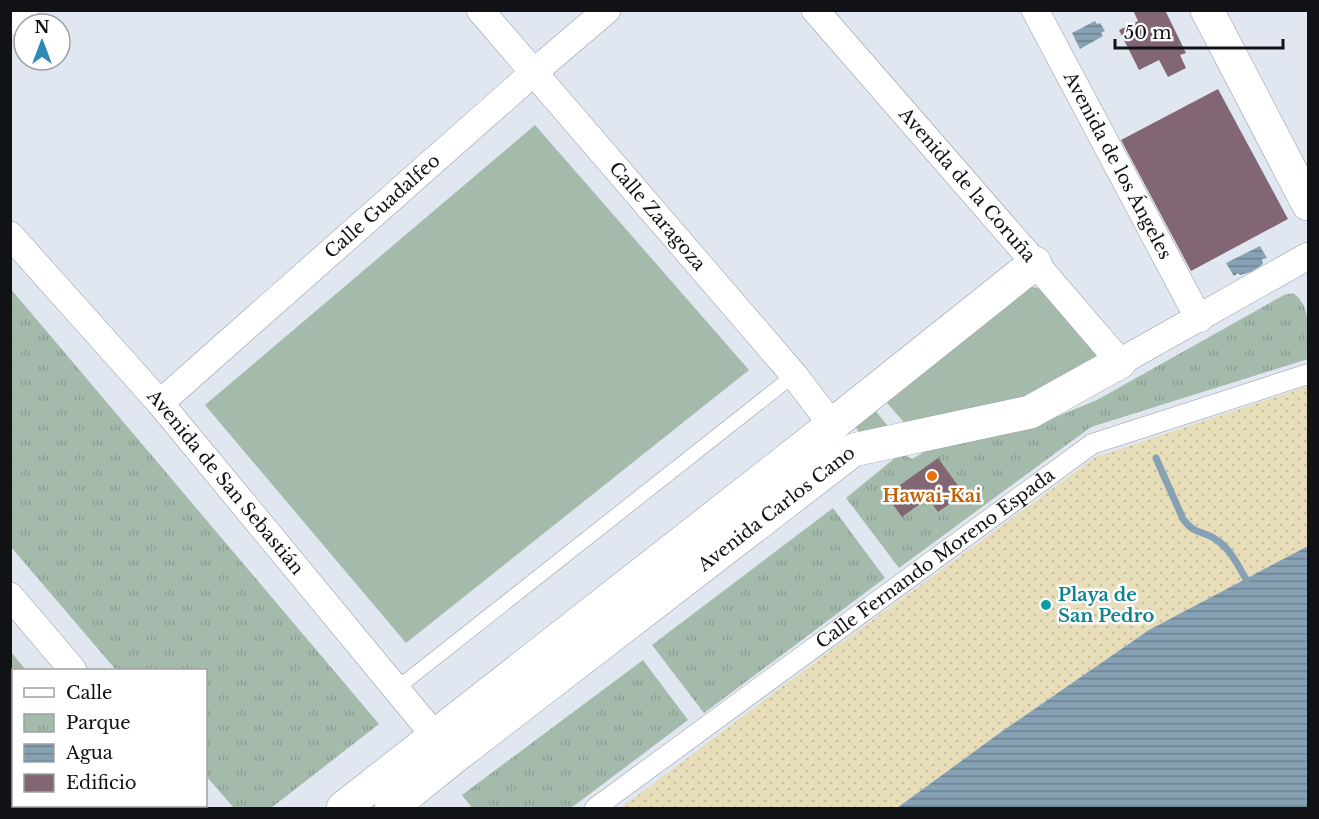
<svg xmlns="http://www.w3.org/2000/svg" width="1319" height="819" viewBox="0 0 1319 819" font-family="'Libre Baskerville',serif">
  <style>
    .grass { fill: #a4baab }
    .sand { fill: url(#sand-dots) }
    .park { fill: url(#park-tufts) }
    .water { fill: url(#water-rules) }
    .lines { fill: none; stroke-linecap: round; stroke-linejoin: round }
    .stream { stroke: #87a1b4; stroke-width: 7 }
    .building { fill: #826673 }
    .service-casing { stroke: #959aa4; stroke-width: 15 }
    .pedestrian-casing { stroke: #959aa4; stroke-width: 21 }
    .minor-casing { stroke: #959aa4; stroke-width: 28 }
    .tertiary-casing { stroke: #959aa4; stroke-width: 34 }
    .service { stroke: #fff; stroke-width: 14 }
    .pedestrian { stroke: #fff; stroke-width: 20 }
    .minor { stroke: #fff; stroke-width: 27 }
    .tertiary { stroke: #fff; stroke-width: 33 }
    .food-dot { fill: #e8710a; stroke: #fff; stroke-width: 2 }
    .culture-dot { fill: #0f9aa8; stroke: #fff; stroke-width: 2 }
    .labels { text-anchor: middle; stroke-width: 5; stroke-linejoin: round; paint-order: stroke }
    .street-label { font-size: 18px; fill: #101216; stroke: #fff }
    .food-label { font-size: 18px; font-weight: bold; fill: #c56008; stroke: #fff }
    .culture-label { font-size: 18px; font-weight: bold; fill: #0d838f; stroke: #fff; text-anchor: start }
  </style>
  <defs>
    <pattern id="sand-dots" width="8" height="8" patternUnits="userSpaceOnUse" patternTransform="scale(1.5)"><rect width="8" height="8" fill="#e7ddb8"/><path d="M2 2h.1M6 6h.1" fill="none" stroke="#c5bd9d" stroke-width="1.8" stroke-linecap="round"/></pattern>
    <pattern id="park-tufts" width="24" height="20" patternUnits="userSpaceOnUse" patternTransform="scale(1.5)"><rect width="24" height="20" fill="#a4baab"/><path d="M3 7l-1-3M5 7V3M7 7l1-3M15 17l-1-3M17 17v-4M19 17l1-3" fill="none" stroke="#8c9f92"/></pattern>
    <pattern id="water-rules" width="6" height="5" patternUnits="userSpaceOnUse" patternTransform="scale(1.5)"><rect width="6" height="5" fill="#87a1b4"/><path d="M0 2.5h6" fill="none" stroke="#6d8291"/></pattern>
  </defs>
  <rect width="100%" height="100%" fill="#e1e7f1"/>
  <path class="grass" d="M535,125L749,370L406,643L205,405Z
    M1031,287L1038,288L1045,291L1096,353V358L1037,395L907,426L882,397Z
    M871,405L891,430L861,433L858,431L855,425Z
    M11,652L26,670H14V806H141L143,808H11Z"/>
  <path class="sand" d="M1308,386V546L1149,630L1001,732L897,808H621L826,654L1096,457Z"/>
  <path class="park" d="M10,288L379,724L271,808H234L206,776V670H116L11,547Z
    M1293,293C1313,306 1308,338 1308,359L1091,427L899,568L846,498L901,453L912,459L931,448L1039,424L1097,400L1284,295Z
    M833,508L885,578L704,713L652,645Z
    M643,660L688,720L571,808H472L462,795Z"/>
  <path class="water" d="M1095,21L1097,24L1100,23L1105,31L1101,33L1103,36L1080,49L1072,33Z
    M1260,246L1267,258L1262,259L1263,264L1251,272L1240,275L1238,273L1234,276L1226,263Z
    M1308,546V808H897L1001,732L1149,630Z"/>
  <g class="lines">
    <path class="stream" d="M1156,458L1183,519C1195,536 1205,530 1218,541C1231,550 1238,566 1246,579"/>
  </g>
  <path class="building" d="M1133,10H1165L1186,53L1180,55L1186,68L1168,77L1159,60L1139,70L1119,30L1138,21Z
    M1218,89L1288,219L1191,271L1121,140Z
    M938,458L964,494L938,512L928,498L902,517L886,495Z"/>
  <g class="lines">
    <g class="service-casing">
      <path id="service" d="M396,689L794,375"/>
    </g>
    <g class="pedestrian-casing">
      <g id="pedestrian">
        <path id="s1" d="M595,808L1092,444L1308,374"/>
      </g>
    </g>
    <g class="minor-casing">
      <g id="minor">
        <path id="s2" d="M480,10L794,375L832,425"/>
        <path id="s3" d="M815,10L1035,263L1120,362L1308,256"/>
        <path id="s4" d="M1035,10L1199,319"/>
        <path d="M10,22L25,10"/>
        <path id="s5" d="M10,235L160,403L435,736"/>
        <path id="s6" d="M160,403L533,73L607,10"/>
        <path d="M10,596L73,670"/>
        <path d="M186,806L189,808"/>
      </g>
    </g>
    <g class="tertiary-casing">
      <g id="tertiary">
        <path d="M1207,10L1308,204"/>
        <path d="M343,808L832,425L1035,263"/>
        <path id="s7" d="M391,808L453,758L853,450L1030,412L1120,362"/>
      </g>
    </g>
    <use href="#service" class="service"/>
    <use href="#pedestrian" class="pedestrian"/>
    <use href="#minor" class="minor"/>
    <use href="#tertiary" class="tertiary"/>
  </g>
  <circle class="food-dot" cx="932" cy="476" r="6"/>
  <circle class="culture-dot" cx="1046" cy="605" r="6"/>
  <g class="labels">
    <g class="street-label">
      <text dy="6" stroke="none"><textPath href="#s4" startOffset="176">Avenida de los Ángeles</textPath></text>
      <text dy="6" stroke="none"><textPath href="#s3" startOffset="232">Avenida de la Coruña</textPath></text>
      <text dy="6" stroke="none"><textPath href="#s6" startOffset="297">Calle Guadalfeo</textPath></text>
      <text dy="6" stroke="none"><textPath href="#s2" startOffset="272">Calle Zaragoza</textPath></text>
      <text dy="6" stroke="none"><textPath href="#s5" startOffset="328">Avenida de San Sebastián</textPath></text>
      <text dy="6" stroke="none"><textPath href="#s7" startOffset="488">Avenida Carlos Cano</textPath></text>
      <text dy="6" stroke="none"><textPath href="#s1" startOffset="422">Calle Fernando Moreno Espada</textPath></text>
    </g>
    <g class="food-label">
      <text x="932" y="502">Hawai-Kai</text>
    </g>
    <g class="culture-label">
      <text x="1058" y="601">Playa de<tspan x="1058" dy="21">San Pedro</tspan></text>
    </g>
  </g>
  <rect width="1319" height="819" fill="none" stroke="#101216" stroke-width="24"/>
  <rect x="12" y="669" width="195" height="138" fill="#ffffff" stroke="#9fa0a2" stroke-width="1.5"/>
  <rect x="24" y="688" width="30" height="9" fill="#ffffff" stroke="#9fa0a2" stroke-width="1.5"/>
  <text x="66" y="699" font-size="18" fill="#101216">Calle</text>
  <rect x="24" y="714" width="30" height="18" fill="url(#park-tufts)" stroke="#9fa0a2" stroke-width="1.5"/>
  <text x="66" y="729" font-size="18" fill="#101216">Parque</text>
  <rect x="24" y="744" width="30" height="18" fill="url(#water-rules)" stroke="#9fa0a2" stroke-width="1.5"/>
  <text x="66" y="759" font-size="18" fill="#101216">Agua</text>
  <rect x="24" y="774" width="30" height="18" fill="#826673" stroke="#9fa0a2" stroke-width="1.5"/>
  <text x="66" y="789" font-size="18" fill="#101216">Edificio</text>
  <g transform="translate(42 42)"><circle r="28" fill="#ffffff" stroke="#9fa0a2" stroke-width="1.5"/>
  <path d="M0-4.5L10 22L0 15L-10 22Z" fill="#2d89b6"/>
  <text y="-9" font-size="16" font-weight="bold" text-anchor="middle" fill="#101216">N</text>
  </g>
  <path d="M1115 39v9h168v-9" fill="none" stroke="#101216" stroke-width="3"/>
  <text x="1124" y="39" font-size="18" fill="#101216" stroke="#ffffff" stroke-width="4.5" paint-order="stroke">50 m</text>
</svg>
